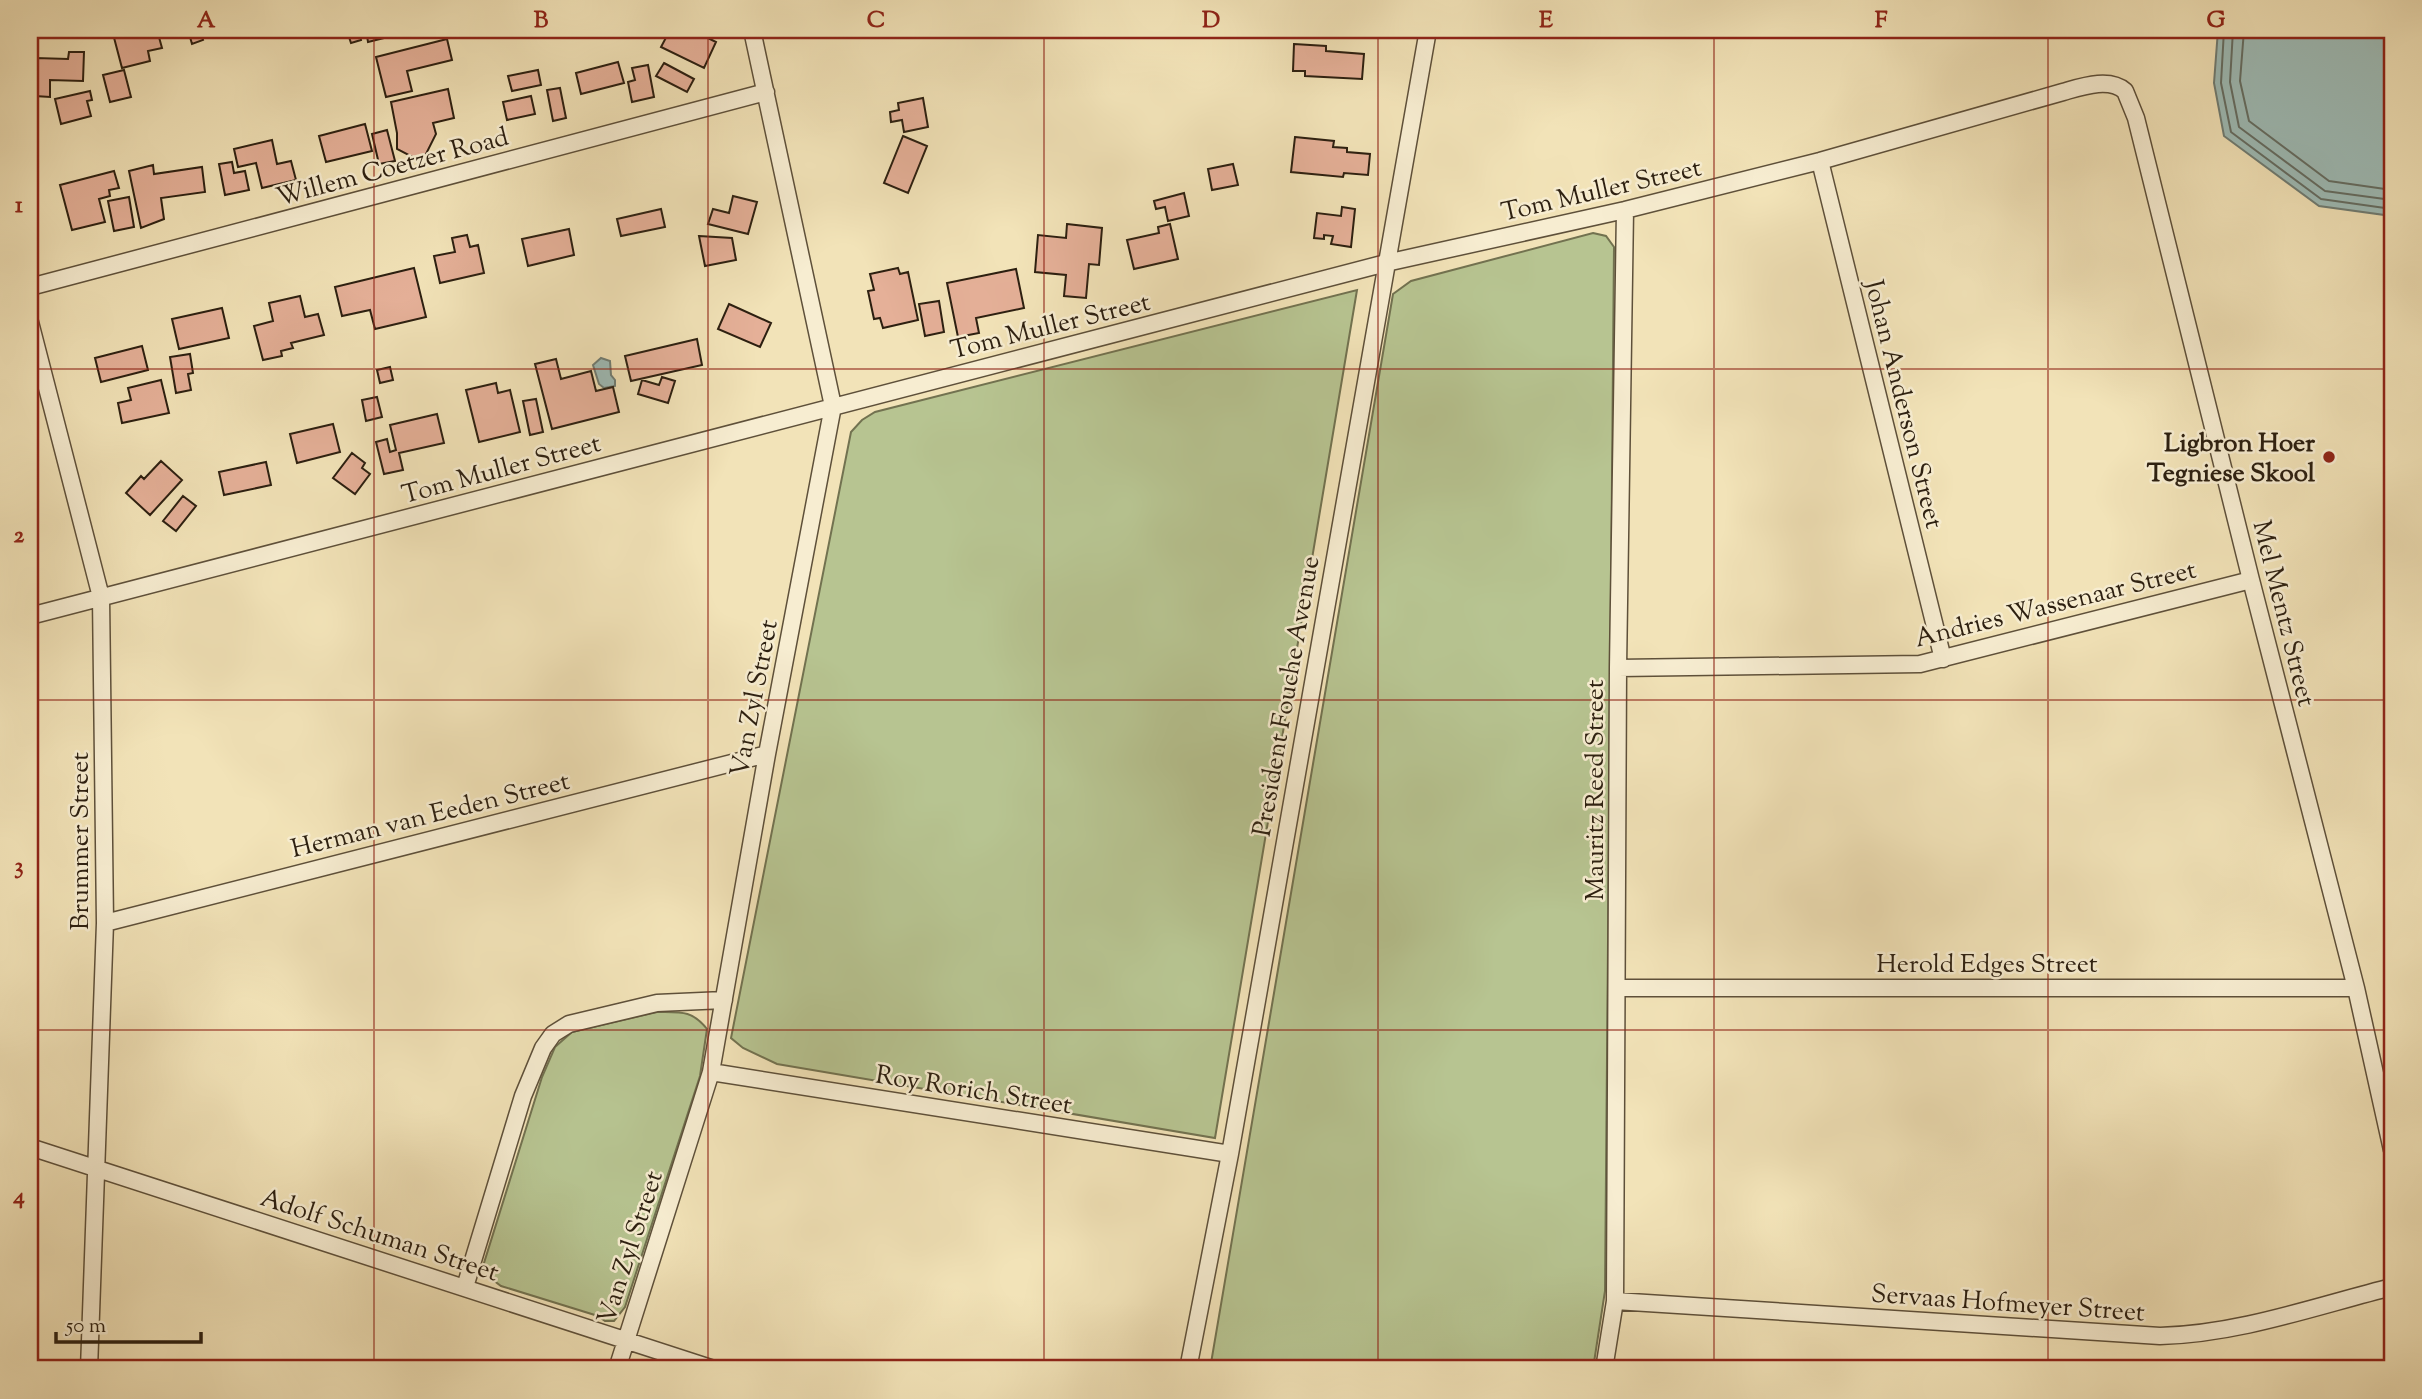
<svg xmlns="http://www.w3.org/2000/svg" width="2422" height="1399" viewBox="0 0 2422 1399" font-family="'Sorts Mill Goudy',serif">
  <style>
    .green { fill: #b7c491; stroke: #727250; stroke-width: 2 }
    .water { fill: #9ebcb7; stroke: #707d74; stroke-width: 2 }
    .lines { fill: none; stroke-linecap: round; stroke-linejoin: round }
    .shore { stroke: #656e64; stroke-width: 2 }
    .building { fill: #e5b098; stroke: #2c1f10; stroke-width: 2 }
    .street-casing { stroke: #5e503a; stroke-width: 19 }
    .street { stroke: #f7edd1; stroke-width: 16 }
    .grid { fill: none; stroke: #8f2418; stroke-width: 2; stroke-opacity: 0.55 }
    .poi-dot { fill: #8f2418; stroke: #f7edd1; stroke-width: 2.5 }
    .labels { text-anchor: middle; stroke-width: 5; stroke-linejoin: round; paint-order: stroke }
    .street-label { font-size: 26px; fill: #2c1f10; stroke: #f7edd1 }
    .poi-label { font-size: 26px; font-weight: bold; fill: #2c1f10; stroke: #f7edd1; text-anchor: end }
    .neatline { fill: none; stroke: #8f2418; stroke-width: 2.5 }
    .grid-label { font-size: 23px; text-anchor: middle; font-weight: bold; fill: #8f2418 }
  </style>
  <rect width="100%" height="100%" fill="#f2e3b8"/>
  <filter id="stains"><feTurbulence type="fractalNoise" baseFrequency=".00286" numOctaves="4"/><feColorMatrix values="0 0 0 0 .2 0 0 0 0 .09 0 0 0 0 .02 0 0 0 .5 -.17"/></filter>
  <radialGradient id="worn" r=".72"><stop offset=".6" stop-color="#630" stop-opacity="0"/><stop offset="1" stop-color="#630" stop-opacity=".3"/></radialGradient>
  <path class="green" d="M1593,233L1606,236L1614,247L1605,1291L1593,1369H1210L1393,294L1411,281Z
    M1357,290L1215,1138L777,1064L743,1048L731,1038L851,432L862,420L875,412Z
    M657,1012C681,1012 692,1010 707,1029L700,1076L625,1307L614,1321H605L598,1316L501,1286L489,1277L484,1263L542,1077L555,1047L572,1032Z"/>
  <path class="water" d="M2218,30H2392V216L2319,206L2224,136L2214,83Z
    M601,358L610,361L611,375L615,380V386L604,388L599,384L593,365Z"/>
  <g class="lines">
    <path class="shore" d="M2224,30L2221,83L2231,132L2321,199L2392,209
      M2233,30L2230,82L2239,127L2325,191L2392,200
      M2244,30L2240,81L2249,121L2329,181L2392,190"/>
  </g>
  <path class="building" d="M35,30H55L56,32L38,37Z
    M112,30H157L162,48L148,51L150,61L122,68Z
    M188,30H200L203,40L192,44Z
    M340,30H359L361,40L351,43L348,34L341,36Z
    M366,30H390L392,36L368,42Z
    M670,30H692L716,42L704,68L661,47Z
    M447,39L452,60L407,71L412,91L386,97L376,57Z
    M1294,44L1326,46V51L1364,54L1362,79L1305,76V71H1293Z
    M69,52H84L83,81L50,80V97L35,96L36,58L68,59Z
    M618,62L624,83L581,94L576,73Z
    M664,63L694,79L687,92L656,76Z
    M648,65L654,97L632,102L628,82L635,80L632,68Z
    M124,70L131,97L110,102L103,75Z
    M538,70L541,85L512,91L508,76Z
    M560,88L566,118L553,121L547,90Z
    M448,89L454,118L433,123L436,134L422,162L397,149V133L391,102Z
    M90,91L92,100L87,101L91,116L61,124L55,99Z
    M531,96L535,114L507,120L503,102Z
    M923,98L928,127L904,132L902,120L891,122L890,112L899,110L898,103Z
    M365,124L372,151L326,162L319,136Z
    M387,130L395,161L379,164L372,134Z
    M903,136L927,146L908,193L884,183Z
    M1295,137L1334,141L1333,147L1347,148V152L1370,154L1368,175L1344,173L1343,177L1291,172Z
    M272,140L277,164L291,161L296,180L262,188L256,163L238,167L234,149Z
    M232,162L234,173L245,171L249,190L225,195L219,164Z
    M1233,164L1238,185L1212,190L1208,169Z
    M153,165L154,174L202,167L205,192L161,198L164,219L141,228L129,171Z
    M114,171L119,188L109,190L110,196L99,199L105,222L72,230L60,185Z
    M1184,193L1189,216L1168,221L1165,207L1156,209L1154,201Z
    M733,196L757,202L748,234L708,224L713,209L729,213Z
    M129,197L134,227L114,231L108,201Z
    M1342,207L1355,209L1351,247L1331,244L1333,236L1324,235V239L1314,238L1317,213L1341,216Z
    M661,209L665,227L621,236L617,219Z
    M1067,224L1102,228L1099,265L1089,264L1086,298L1064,296L1066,275L1035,272L1038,235L1066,238Z
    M1170,224L1178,259L1134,269L1127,240L1159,233L1158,227Z
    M569,229L574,255L528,266L522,239Z
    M467,235L470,247L478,245L484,273L440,283L434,256L455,252L452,238Z
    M699,236L732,238L736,260L705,266Z
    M414,268L426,317L375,329L370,310L342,316L335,287Z
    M898,268L900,274L908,272L918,320L883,328L880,318L874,319L868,291L874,290L870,274Z
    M1016,269L1024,308L976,318L979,333L958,337L947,283Z
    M300,296L305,317L318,314L324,335L291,343L293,348L281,351L282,356L263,360L254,326L273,321L269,303Z
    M939,301L944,332L925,336L919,304Z
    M729,304L771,323L760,347L718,329Z
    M222,308L229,338L179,349L172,319Z
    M697,339L702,365L631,381L625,356Z
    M142,346L148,370L101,382L95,358Z
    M190,354L193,373L188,374L191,390L176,393L170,357Z
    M556,359L561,379L591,371L596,391L613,387L619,412L552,429L535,364Z
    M390,367L393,380L380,383L377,370Z
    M662,377L675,381L668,403L638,394L642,380L659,385Z
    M161,380L169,413L122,423L118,403L131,400L128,388Z
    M496,383L498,393L510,390L520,432L479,442L466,390Z
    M377,397L382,417L366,421L362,400Z
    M536,399L543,432L530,435L523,401Z
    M437,414L444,443L399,453L403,470L384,474L376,442L387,439L390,452L396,450L390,425Z
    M333,424L340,452L297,463L290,434Z
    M352,453L365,463L362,468L370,474L355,494L333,478Z
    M161,461L182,480L150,515L126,493L141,476L144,479Z
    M266,462L271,485L224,495L219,472Z
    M183,496L196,506L176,531L163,521Z"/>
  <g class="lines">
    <g class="street-casing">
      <path id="street" d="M1820,161L1943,659
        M30,287L766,92
        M30,322L101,597L105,923L89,1369
        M30,616L1386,263L1625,210L1820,161L2063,92C2081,87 2109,77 2125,91L2136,118L2251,580L2356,988L2392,1150
        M1618,668L1920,664L2251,580
        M105,923L767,754
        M1617,988H2356
        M711,1072L1230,1154
        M30,1147L714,1369
        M465,1287L523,1096L543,1048L553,1034L569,1024L657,1003L724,1000
        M1615,1301L2160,1336C2239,1334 2316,1306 2392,1287
        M617,1369L711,1072L767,754L833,406L752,30
        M1188,1369L1230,1154L1428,30
        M1604,1369L1615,1301L1618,668L1625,210"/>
    </g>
    <use href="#street" class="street"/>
  </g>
  <path class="grid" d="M374,30V1369M708,30V1369M1044,30V1369M1378,30V1369M1714,30V1369M2048,30V1369M30,369H2392M30,700H2392M30,1030H2392"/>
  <circle class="poi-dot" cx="2329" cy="457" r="7"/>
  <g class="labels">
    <g class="street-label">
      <text transform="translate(392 166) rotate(-15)" y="9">Willem Coetzer Road</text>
      <text transform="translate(1601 189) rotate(-13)" y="9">Tom Muller Street</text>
      <text transform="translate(1050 325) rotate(-14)" y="9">Tom Muller Street</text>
      <text transform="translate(1905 404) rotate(76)" y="9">Johan Anderson Street</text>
      <text transform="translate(501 468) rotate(-15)" y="9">Tom Muller Street</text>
      <text transform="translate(2055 603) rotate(-14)" y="9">Andries Wassenaar Street</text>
      <text transform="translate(2285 613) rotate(76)" y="9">Mel Mentz Street</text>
      <text transform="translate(1285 696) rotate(-80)" y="9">President Fouche Avenue</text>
      <text transform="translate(753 698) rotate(-79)" y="9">Van Zyl Street</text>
      <text transform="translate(1594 790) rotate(-90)" y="9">Mauritz Reed Street</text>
      <text transform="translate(430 814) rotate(-14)" y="9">Herman van Eeden Street</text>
      <text transform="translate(79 841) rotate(-90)" y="9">Brummer Street</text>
      <text x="1987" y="972">Herold Edges Street</text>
      <text transform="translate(974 1089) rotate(9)" y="9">Roy Rorich Street</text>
      <text transform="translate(380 1234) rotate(18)" y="9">Adolf Schuman Street</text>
      <text transform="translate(629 1247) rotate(-72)" y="9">Van Zyl Street</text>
      <text transform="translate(2008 1302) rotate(4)" y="9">Servaas Hofmeyer Street</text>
    </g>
    <g class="poi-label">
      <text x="2315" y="451">Ligbron Hoer<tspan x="2315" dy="30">Tegniese Skool</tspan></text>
    </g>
  </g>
  <rect width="2422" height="1399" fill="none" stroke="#f2e3b8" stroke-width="77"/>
  <path d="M56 1332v10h145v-10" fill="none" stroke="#2c1f10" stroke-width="3.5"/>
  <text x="66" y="1332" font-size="21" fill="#2c1f10" stroke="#f7edd1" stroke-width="5" paint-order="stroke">50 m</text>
  <rect x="38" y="38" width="2346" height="1322" class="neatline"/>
  <g class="grid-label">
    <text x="206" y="27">A</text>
    <text x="541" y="27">B</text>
    <text x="876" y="27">C</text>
    <text x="1211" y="27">D</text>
    <text x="1546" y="27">E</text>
    <text x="1881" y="27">F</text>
    <text x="2216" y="27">G</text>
    <text x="19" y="212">1</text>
    <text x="19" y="542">2</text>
    <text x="19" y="873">3</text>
    <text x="19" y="1203">4</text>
  </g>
  <rect width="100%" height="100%" filter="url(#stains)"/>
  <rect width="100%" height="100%" fill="url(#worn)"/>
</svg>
